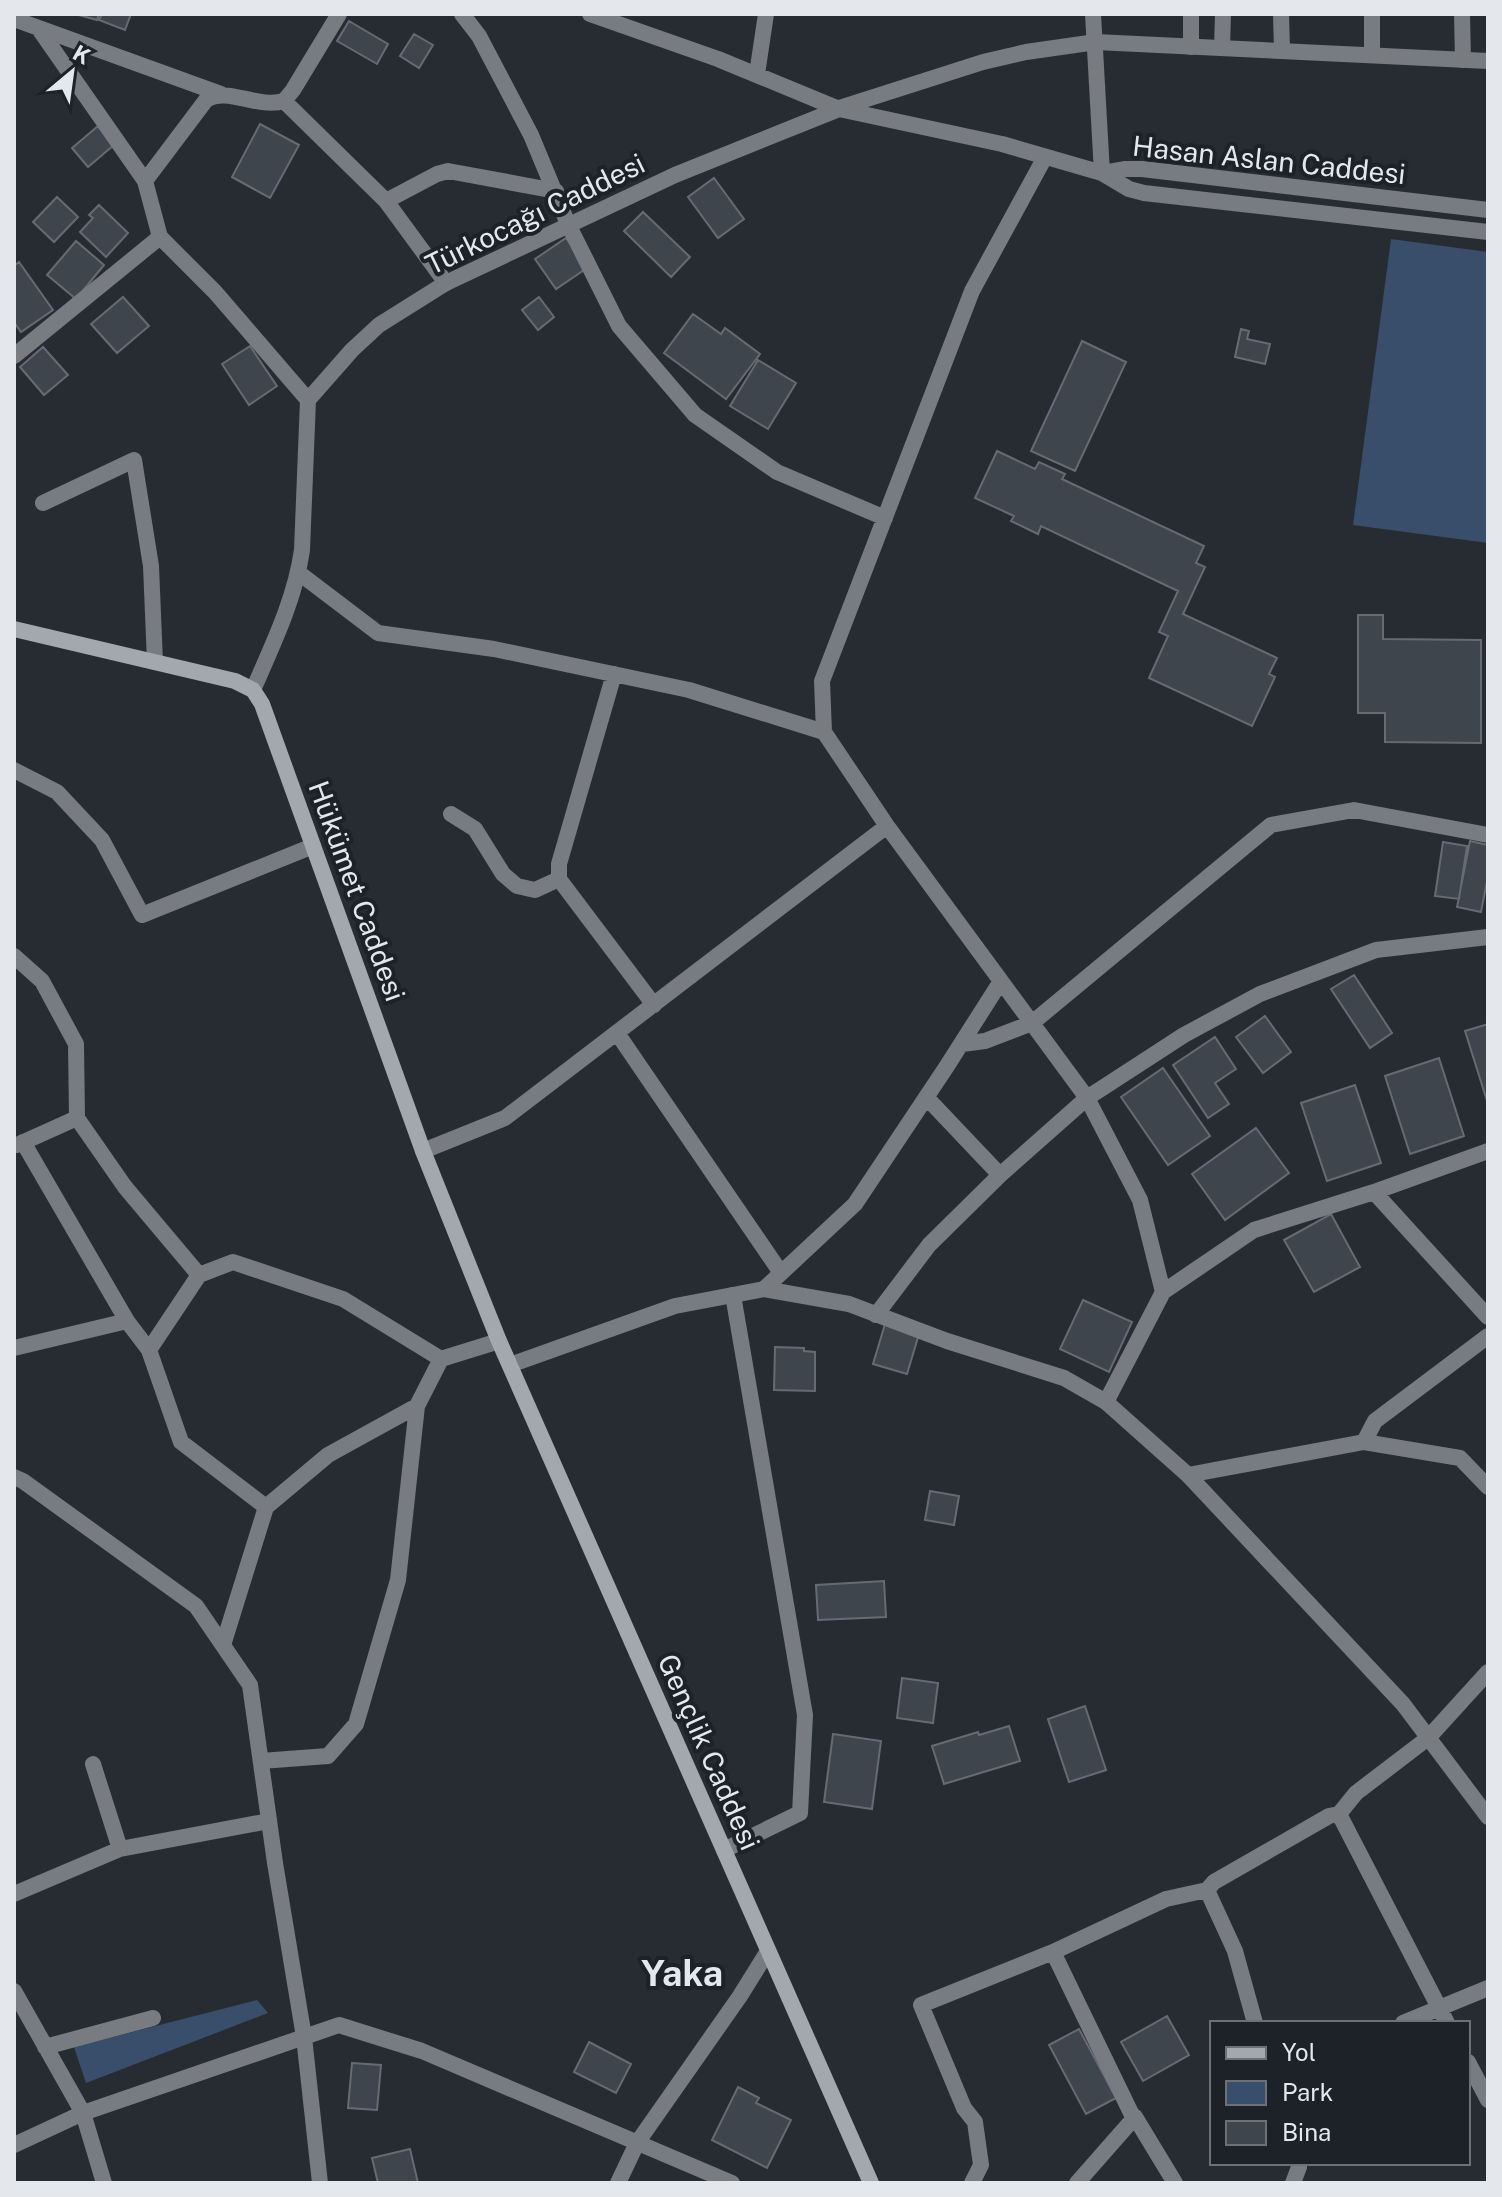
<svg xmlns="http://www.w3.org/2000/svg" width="1502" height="2197" viewBox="0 0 1502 2197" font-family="'Public Sans',sans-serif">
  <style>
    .green { fill: #394e6a }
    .building { fill: #3f454d; stroke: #656b74; stroke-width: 2 }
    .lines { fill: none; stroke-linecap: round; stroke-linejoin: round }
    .minor { stroke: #787b7f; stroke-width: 16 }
    .tertiary { stroke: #787b7f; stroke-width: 16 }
    .secondary { stroke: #a3a8ae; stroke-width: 16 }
    .labels { text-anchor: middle; stroke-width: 8; stroke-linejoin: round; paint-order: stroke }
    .street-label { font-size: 28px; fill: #e4e8ed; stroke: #1d2229 }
    .district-label { font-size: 36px; font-weight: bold; fill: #e4e8ed; stroke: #1d2229 }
  </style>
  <rect width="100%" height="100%" fill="#272c33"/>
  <path class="green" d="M1391,239L1488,252V543L1353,525Z
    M257,2000L268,2013L86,2083L74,2047Z"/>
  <path class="building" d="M75,14H99L97,20Z
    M102,14H131L125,30L99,20Z
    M349,21L388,44L377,64L337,41Z
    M414,34L433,45L419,68L400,56Z
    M260,124L299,145L270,198L232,177Z
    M98,126L114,145L88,167L72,148Z
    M714,178L744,219L718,238L688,197Z
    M57,197L78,217L54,242L33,222Z
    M99,205L128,233L106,257L80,232L93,218L89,215Z
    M643,212L690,257L671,277L624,231Z
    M566,238L587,268L556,289L535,259Z
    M76,241L104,265L76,299L47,275Z
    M19,262L53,310L21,332L14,322V266Z
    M123,297L149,326L117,353L91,324Z
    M539,297L554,317L538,330L522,310Z
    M693,314L721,334L725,328L760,354L726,399L664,353Z
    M1241,329L1249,331L1247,339L1270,344L1265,364L1235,357Z
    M1082,341L1126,362L1075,471L1031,451Z
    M250,346L277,386L249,405L222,364Z
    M43,347L68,375L44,395L20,367Z
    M758,360L796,383L768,429L730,406Z
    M997,451L1035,469L1039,462L1065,474L1062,479L1204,546L1196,563L1205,567L1183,614L1277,658L1269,674L1275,677L1252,726L1149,678L1168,636L1159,632L1178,591L1041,526L1038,534L1011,521L1014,516L975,498Z
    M1358,615H1383V639L1481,640V743L1385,742V713H1358Z
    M1470,841L1488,845V876L1481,912L1457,907Z
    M1443,842L1467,846L1459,899L1435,896Z
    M1354,975L1392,1033L1370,1048L1331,989Z
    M1265,1016L1291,1052L1263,1073L1236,1037Z
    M1488,1024V1104L1465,1031Z
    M1215,1037L1236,1069L1215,1083L1229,1104L1208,1118L1173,1065Z
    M1439,1058L1464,1136L1410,1154L1385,1076Z
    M1163,1068L1210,1136L1168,1165L1121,1097Z
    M1355,1085L1381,1163L1327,1181L1301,1103Z
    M1256,1128L1289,1173L1225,1220L1192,1174Z
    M1331,1214L1360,1267L1314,1292L1284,1240Z
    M1083,1300L1132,1322L1109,1372L1060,1349Z
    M885,1324L919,1334L907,1374L873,1364Z
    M775,1347L804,1348V1351L815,1352V1391L774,1390Z
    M930,1491L959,1496L954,1525L925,1520Z
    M884,1581L886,1617L818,1620L816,1585Z
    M902,1678L938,1683L933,1723L897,1718Z
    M1085,1706L1106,1770L1069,1782L1048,1719Z
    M1009,1726L1020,1761L944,1784L932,1746L978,1732L979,1735Z
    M833,1734L881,1741L872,1809L824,1802Z
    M1167,2016L1189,2055L1143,2081L1121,2042Z
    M1079,2029L1116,2098L1086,2114L1049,2045Z
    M589,2042L631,2064L616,2093L574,2072Z
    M352,2063L381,2065L377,2110L348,2108Z
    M738,2087L759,2098L756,2103L791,2120L767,2168L712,2140Z
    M410,2149L418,2183H378L372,2158Z"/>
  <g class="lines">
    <path class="minor" d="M462,14L479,36L531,135L568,224L619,326L695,415L777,472L885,518
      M590,14L718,59L839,109
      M1093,14L1102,173
      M1191,14V47
      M1281,14L1282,50
      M1462,14L1463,60
      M14,19L221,94
      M39,29L145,181L160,237
      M1222,48L1223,14
      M1372,55V14
      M757,74L766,14
      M284,101L386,201L446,283
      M1045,157L972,291L822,681L824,732L887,826L1087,1098L1140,1200L1163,1292L1106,1402
      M145,181L206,100C227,86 257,109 284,101L293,90L339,14
      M386,201L437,174L448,171L556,191
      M43,503L134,460L151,566L155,662
      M299,573L378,633L494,649L689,690L824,732
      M614,674L559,864V879L654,1005
      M14,770L57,792L102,840L142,915L313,846
      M451,814L475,829L503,874L517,886L535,890L559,879
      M14,956L42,981L76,1044L77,1118L125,1187L199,1275
      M617,1033L781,1273
      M962,1044L985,1041L1032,1023L1271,825L1354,810L1488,835
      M926,1097L1000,1175
      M23,1142L127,1321L149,1350L181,1442L266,1507
      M17,1145L77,1118
      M423,1151L505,1118L887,826
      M1374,1192L1488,1317
      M764,1289L855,1204L947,1066L1001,981
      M1163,1292L1254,1230L1374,1192L1488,1151
      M876,1315L929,1245L1000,1175L1087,1098L1184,1035L1260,994L1376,950L1488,937
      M14,1348L127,1321
      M149,1350L199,1275L233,1262L343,1299L441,1359
      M1364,1442L1375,1421L1488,1336
      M1188,1475L1364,1442L1460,1458L1488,1487
      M223,1645L266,1507L328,1455L417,1406L441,1359L499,1341
      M261,1761L328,1756L356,1724L398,1580L417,1406
      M93,1764L120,1849
      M1339,1814L1447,2023
      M724,1850L800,1813L805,1715L733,1295
      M1207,1890L1235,1951L1255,2023
      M14,1894L120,1849L269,1821
      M1053,1952L1132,2115L1135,2117L1175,2183
      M14,1991L83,2113L104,2183
      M1403,2023L1488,1988
      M45,2047L153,2018
      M1468,2062L1488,2100
      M618,2183L637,2143L740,1996L768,1951
      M972,2183L981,2165L975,2122L964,2108L921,2005L1053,1952L1166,1899L1207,1890L1214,1882L1329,1816L1339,1814L1356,1793L1428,1738L1488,1672
      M1077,2183L1135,2117
      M1293,2183L1299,2167L1298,2163"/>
    <path class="tertiary" d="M839,108L983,62L1026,52L1096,42L1488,61
      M1102,173L1124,169H1142L1488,210
      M14,356L160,237L215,292L308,400
      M253,690C273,644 295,599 302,550L308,400L352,350L379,325L446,283L675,175L839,109L1002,144L1102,173L1129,189L1144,193L1488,232
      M510,1365L675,1306L764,1289L849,1304L947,1341L1064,1378L1106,1402L1188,1475L1403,1704L1488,1817
      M14,1477L23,1481L196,1606L250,1685L275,1863L304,2037L320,2183
      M14,2145L83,2113L339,2025L422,2051L732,2183"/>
    <path class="secondary" d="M14,629L235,681L253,690L262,704L423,1151L499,1341L871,2183"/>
  </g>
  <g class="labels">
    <g class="street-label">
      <text transform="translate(1269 160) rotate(6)" y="10">Hasan Aslan Caddesi</text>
      <text transform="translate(535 214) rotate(-26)" y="10">Türkocağı Caddesi</text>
      <text transform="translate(357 891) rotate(70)" y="10">Hükümet Caddesi</text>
      <text transform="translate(709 1752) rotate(66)" y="10">Gençlik Caddesi</text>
    </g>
    <g class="district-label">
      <text x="682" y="1986">Yaka</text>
    </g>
  </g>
  <rect width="1502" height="2197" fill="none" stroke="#e4e8ed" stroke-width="32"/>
  <rect x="1210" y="2021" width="260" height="144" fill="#1d2229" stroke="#6d7177" stroke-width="2"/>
  <rect x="1226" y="2047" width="40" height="12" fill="#a3a8ae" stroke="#6d7177" stroke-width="2"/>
  <text x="1282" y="2061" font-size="24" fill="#e4e8ed">Yol</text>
  <rect x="1226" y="2081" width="40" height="24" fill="#394e6a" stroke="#6d7177" stroke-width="2"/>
  <text x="1282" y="2101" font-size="24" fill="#e4e8ed">Park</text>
  <rect x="1226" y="2121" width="40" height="24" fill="#3f454d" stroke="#6d7177" stroke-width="2"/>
  <text x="1282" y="2141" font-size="24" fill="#e4e8ed">Bina</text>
  <g transform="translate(72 72) rotate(29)" stroke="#1d2229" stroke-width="6" paint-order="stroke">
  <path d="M0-6L14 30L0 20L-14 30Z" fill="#e4e8ed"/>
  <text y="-12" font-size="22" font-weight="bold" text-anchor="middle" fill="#e4e8ed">K</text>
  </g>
</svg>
